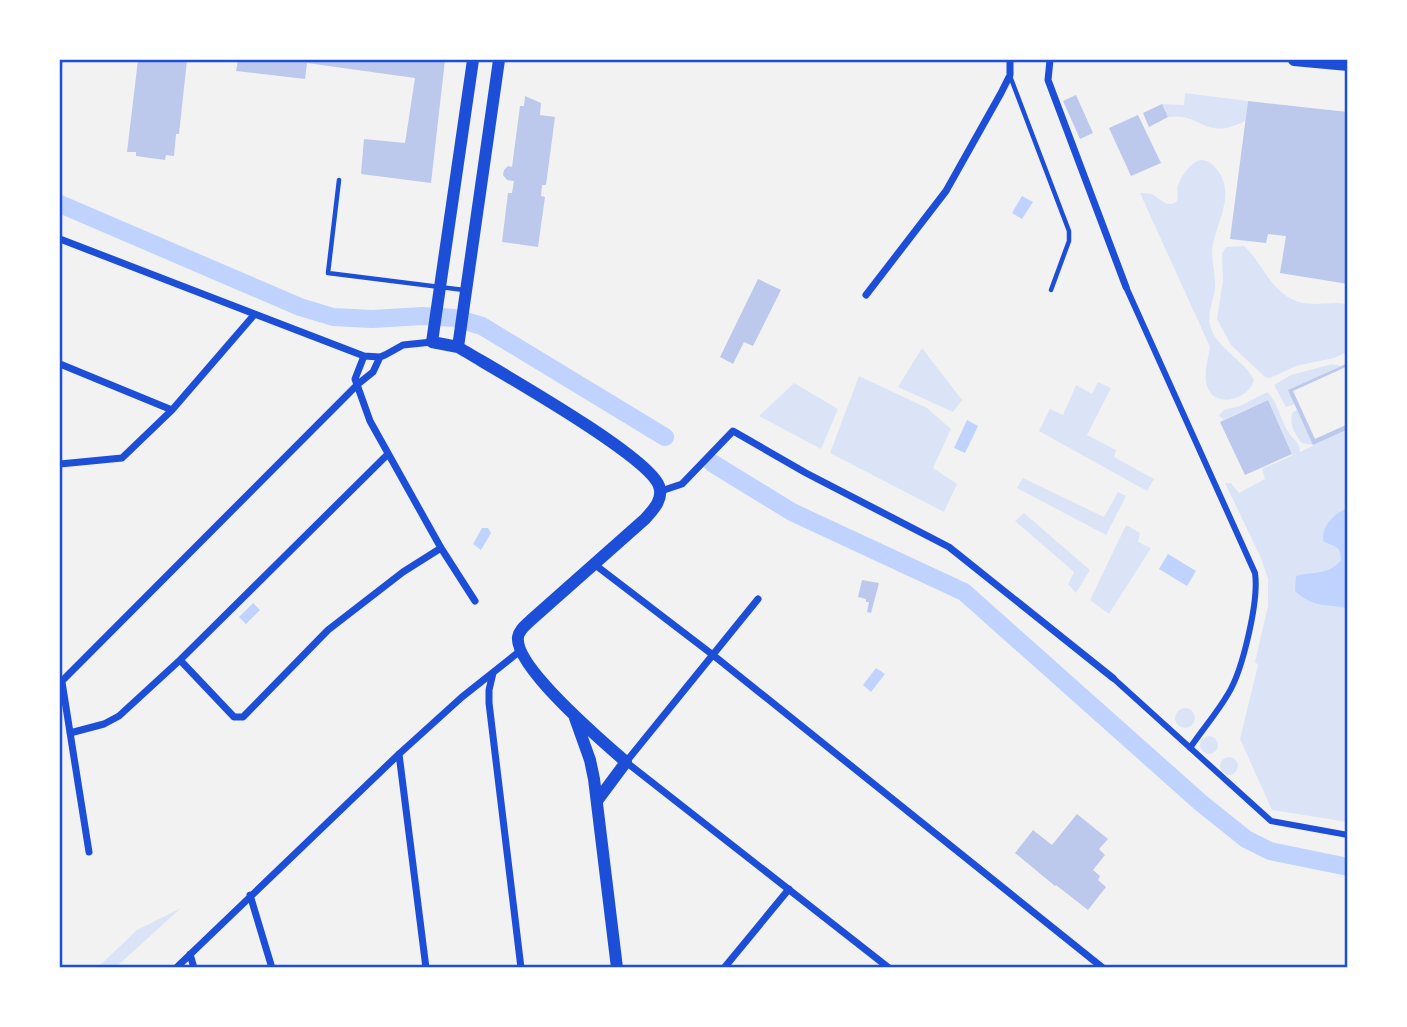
<svg xmlns="http://www.w3.org/2000/svg" width="1407" height="1027" viewBox="0 0 1407 1027" font-family="'Times New Roman',serif">
  <style>
    .green { fill: #dbe4f7 }
    .water { fill: #bfd3fe }
    .lines { fill: none; stroke-linecap: round; stroke-linejoin: round }
    .canal { stroke: #bfd3fe; stroke-width: 18 }
    .building { fill: #bdc9ec }
    .service { stroke: #1d4ed8; stroke-width: 4.5 }
    .pedestrian { stroke: #1d4ed8; stroke-width: 6 }
    .minor { stroke: #1d4ed8; stroke-width: 7 }
    .secondary { stroke: #1d4ed8; stroke-width: 12 }
    .neatline { fill: none; stroke: #1d4ed8; stroke-width: 2.5 }
  </style>
  <rect width="100%" height="100%" fill="#f2f2f2"/>
  <path class="green" d="M1185,93L1248,101L1245,121C1204,142 1202,112 1168,117L1162,104L1184,105Z
    M1200,160C1209,160 1213,164 1218,171C1235,194 1218,220 1213,244C1210,258 1216,273 1215,288C1214,300 1207,312 1210,325C1216,349 1244,359 1254,380C1249,399 1215,410 1207,386C1203,373 1208,360 1210,347L1140,193C1142,193 1150,193 1152,194C1158,197 1164,205 1172,204C1182,202 1175,191 1178,185C1182,175 1190,163 1200,160Z
    M1244,246C1265,265 1271,296 1303,303C1317,306 1333,301 1347,304V352L1334,358L1296,366L1270,378L1265,377L1231,345L1217,319L1223,280L1222,254L1226,247Z
    M922,348L962,400L953,412L898,387Z
    M1332,364L1341,366L1289,390L1295,404L1286,407L1274,385L1291,375Z
    M859,376L927,408L951,429L933,468L957,484L944,512L830,453Z
    M1098,382L1111,388L1087,435L1116,450L1114,457L1154,479L1147,491L1039,431L1050,409L1063,415L1076,385L1092,394Z
    M794,383L838,409L821,449L759,416Z
    M1267,392C1278,401 1280,420 1289,433C1294,440 1300,443 1300,452L1314,445L1302,443C1295,435 1288,422 1293,412L1297,410L1313,444L1347,429V822L1272,810L1240,739L1258,665L1255,662L1268,606V579L1261,558L1225,483H1231L1239,493L1265,479L1262,469L1293,455L1268,400L1223,420L1219,415L1224,410L1240,406Z
    M1023,478L1104,517L1118,492L1126,496L1106,535L1017,488Z
    M1024,513L1090,570L1076,593L1068,584L1074,572L1015,521Z
    M1126,525L1140,533L1138,542L1151,548L1109,614L1090,600Z
    M1175 718a10 10 0 1 1 20 0a10 10 0 1 1-20 0Z
    M1200 745a9 9 0 1 1 18 0a9 9 0 1 1-18 0Z
    M1220 766a9 9 0 1 1 18 0a9 9 0 1 1-18 0Z
    M181,908L116,967H98L137,930Z"/>
  <path class="water" d="M1022,196L1033,202L1022,219L1012,213Z
    M967,420L978,426L965,453L954,448Z
    M1347,508V608C1326,604 1313,608 1295,591L1296,576C1311,571 1329,576 1341,560C1341,545 1334,547 1323,541C1322,525 1334,514 1347,508Z
    M482,528H488L491,533L481,550L473,544Z
    M1168,554L1196,571L1187,586L1159,569Z
    M253,603L260,610L246,624L239,617Z
    M876,668L885,674L871,692L863,685Z"/>
  <g class="lines">
    <path class="canal" d="M60,204L300,307L333,317L372,319L423,316L455,318L482,326L665,437
      M714,464L712,463L792,512L964,592L1201,803L1246,839L1270,851L1348,867"/>
  </g>
  <path class="building" d="M60,60H63L61,80H60Z
    M138,60H187L179,134H176L174,156L166,155L165,160L136,156V152H127Z
    M238,60H445L431,183L361,174L364,139L405,143L415,78L307,63L305,79L236,71Z
    M1076,95L1093,133L1080,139L1063,101Z
    M525,96L541,103L540,115L555,117L546,185H542L541,196L545,197L538,247L502,242L508,193H512L514,181L507,180L503,175L504,170L508,166L512,167L520,106H524Z
    M1248,101L1348,112V284L1280,273L1286,236L1268,234L1266,243L1230,239Z
    M1162,104L1168,117L1149,127L1143,113Z
    M1138,115L1161,163L1131,176L1109,128Z
    M758,279L781,290L753,346L744,342L733,364L720,357Z
    M1348,363V366L1293,391L1315,439L1348,424V429L1313,445L1288,390Z
    M1268,400L1292,454L1245,475L1220,422Z
    M862,580L879,583L871,613L867,612L869,602H866V599L858,597Z
    M1077,814L1108,839L1099,849L1105,855L1093,870L1100,876L1098,880L1106,887L1088,910L1056,885L1055,886L1015,853L1033,830L1052,845Z"/>
  <g class="lines">
    <path class="service" d="M1010,76L1069,231V241L1051,290
      M339,180L328,273L464,290"/>
    <path class="pedestrian" d="M1126,287L1255,573C1259,600 1243,670 1228,694C1217,713 1202,730 1190,748
      M1113,678L1271,821L1348,835"/>
    <path class="minor" d="M1050,60L1048,80L1126,287
      M60,239L364,356L380,357
      M866,295L946,191L1001,93L1010,75V60
      M364,356L355,379L370,421L441,548L475,601
      M60,364L172,410
      M60,464L122,458L172,410L254,315
      M661,491L682,484L733,431L806,473L949,547L1113,678
      M594,564L713,655L1103,968
      M758,599L626,762L889,968
      M180,660L234,717H243L328,630L403,572L441,548
      M493,673L489,690V703L521,968
      M62,682L89,852
      M60,683L358,384L373,372L380,357L385,355L403,345L432,342
      M70,733L104,724L119,716L180,660L388,454
      M399,754L426,968
      M250,895L272,968
      M190,954L194,968
      M176,968L399,754L462,697L520,651
      M724,968L789,889"/>
    <path class="secondary" d="M473,60L432,342L458,347C494,369 648,455 659,486C664,499 653,510 645,519L531,620C526,625 519,630 518,637C514,666 603,742 626,762L597,801
      M1294,60L1348,65
      M458,347L499,60
      M575,718L590,760L594,779L617,968"/>
  </g>
  <rect width="1407" height="1027" fill="none" stroke="#ffffff" stroke-width="122"/>
  <rect x="61" y="61" width="1285" height="905" class="neatline"/>
</svg>
